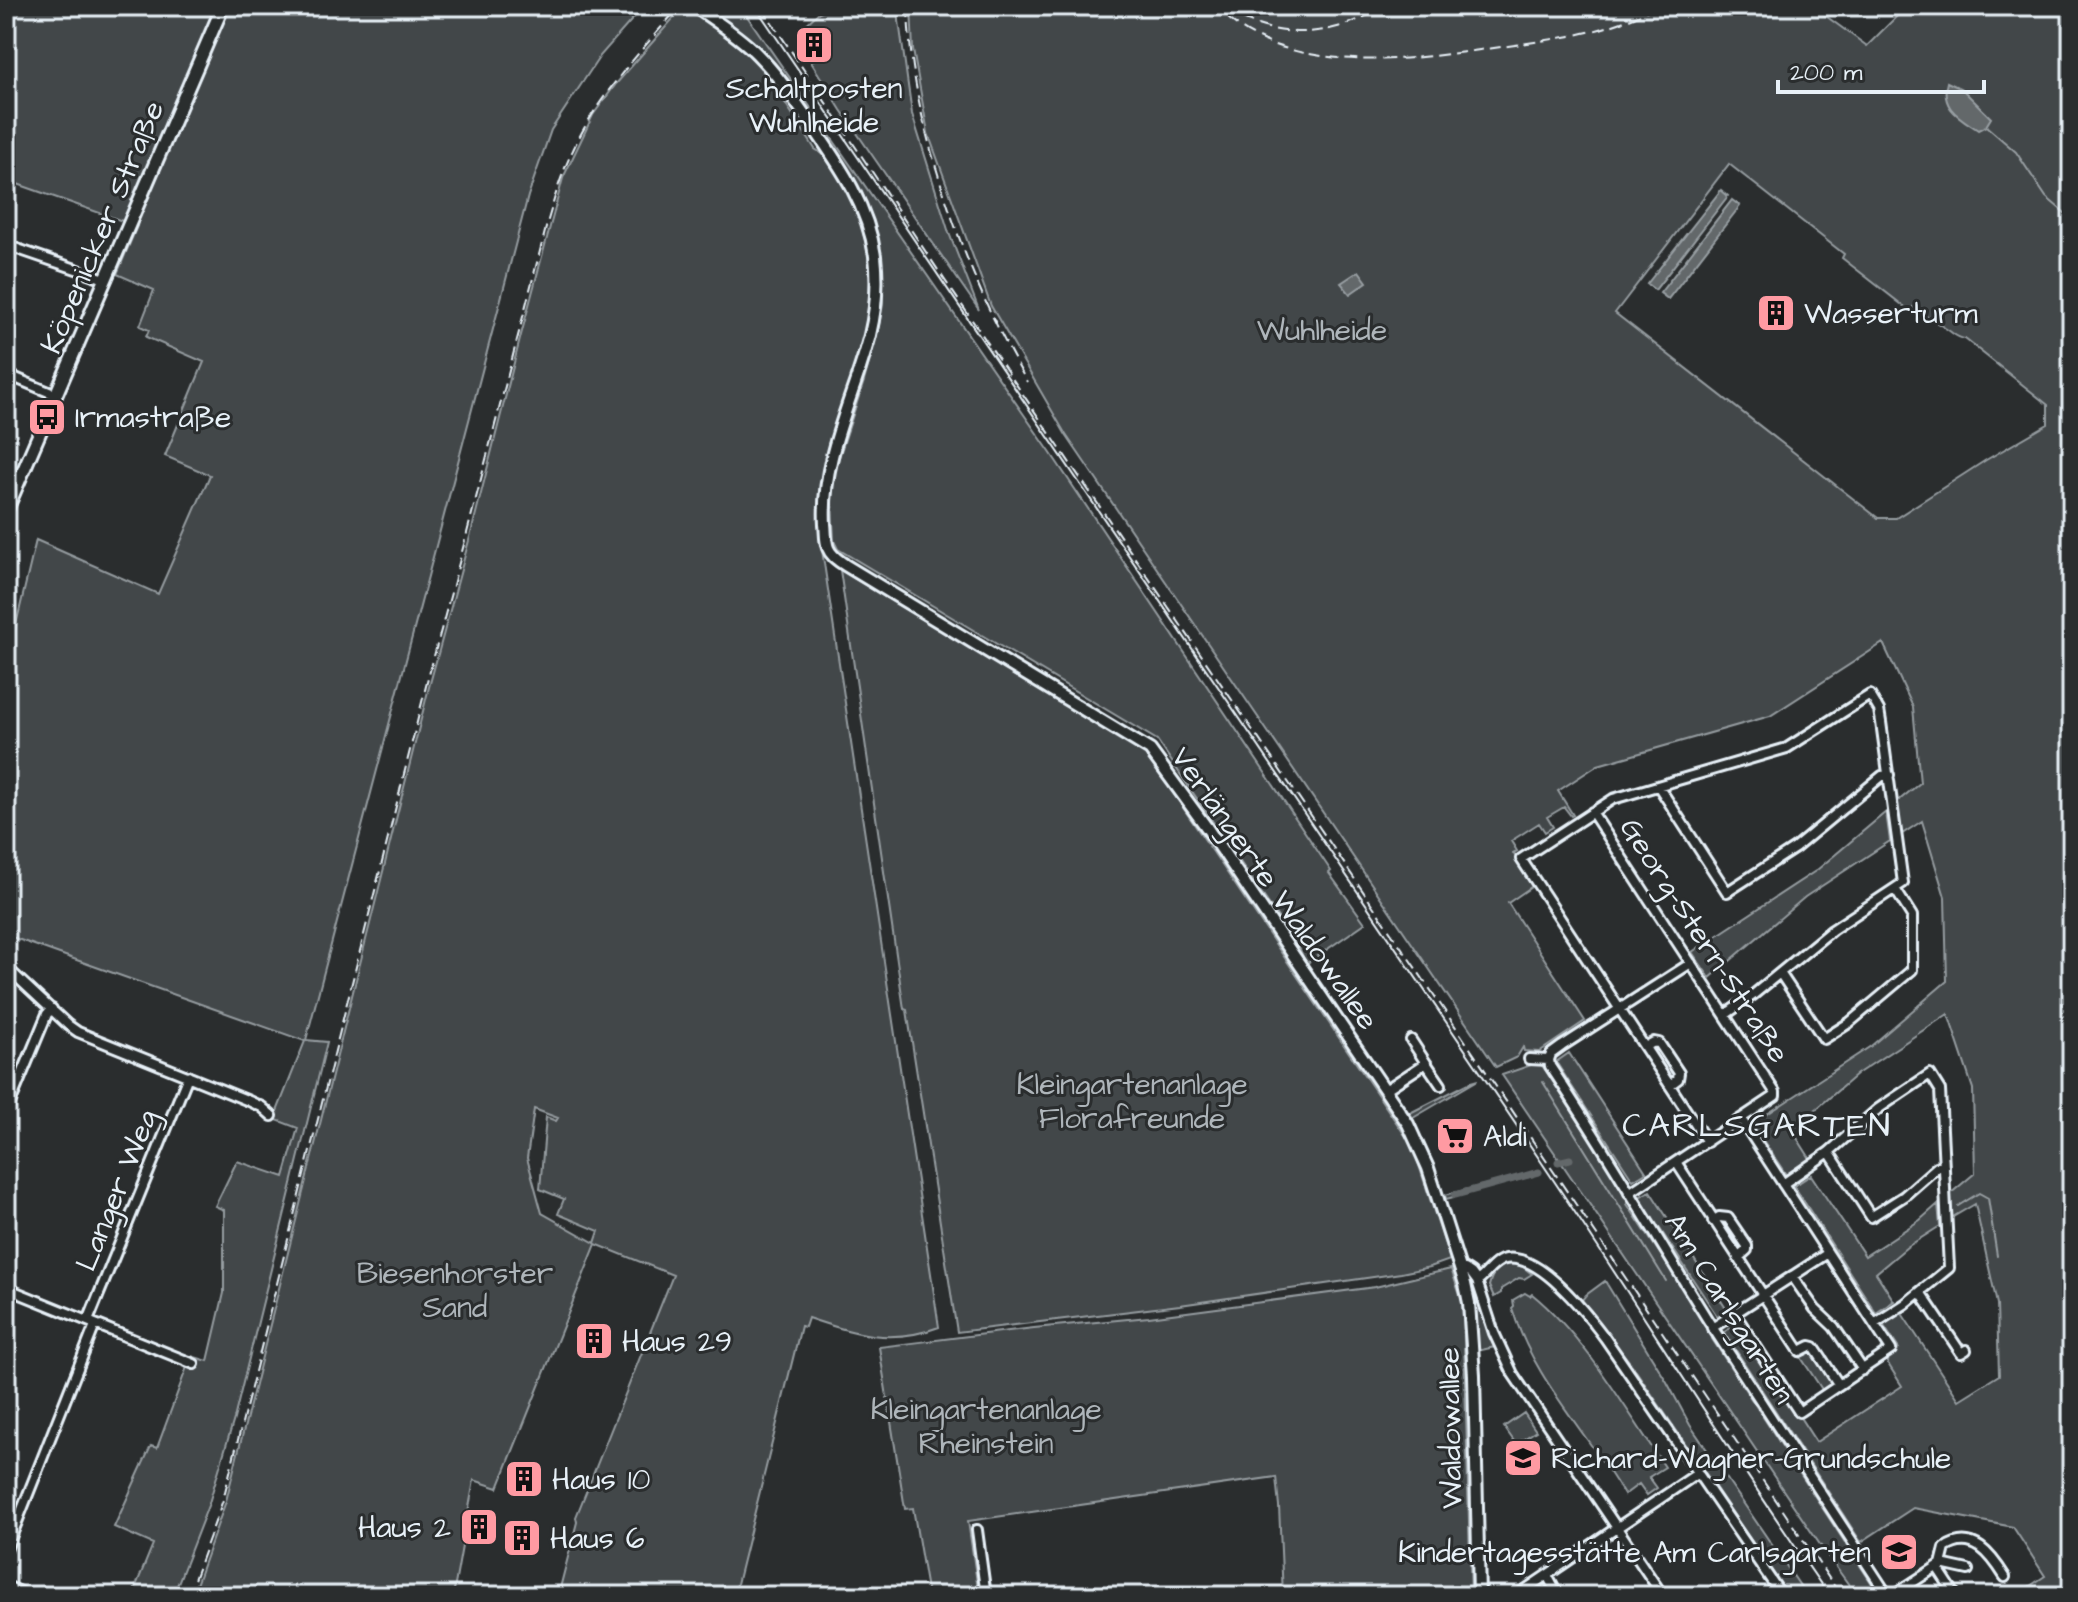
<svg xmlns="http://www.w3.org/2000/svg" width="2078" height="1602" viewBox="0 0 2078 1602" font-family="'Architects Daughter',sans-serif">
  <style>
    .green { fill: #424648; stroke: #959ca0; stroke-width: 2; fill-rule: evenodd }
    .water { fill: #63686b; stroke: #989fa3; stroke-width: 2 }
    .lines { fill: none; stroke-linecap: round; stroke-linejoin: round }
    .stream { stroke: #989fa3; stroke-width: 2 }
    .canal { stroke: #63686b; stroke-width: 7 }
    .minor-casing { stroke: #e8f1f8; stroke-width: 14 }
    .tertiary-casing { stroke: #e8f1f8; stroke-width: 16 }
    .secondary-casing { stroke: #e8f1f8; stroke-width: 17 }
    .minor { stroke: #2a2d2e; stroke-width: 8 }
    .tertiary { stroke: #2a2d2e; stroke-width: 10 }
    .secondary { stroke: #2a2d2e; stroke-width: 11 }
    .tram { stroke: #e8f1f8; stroke-width: 2 }
    .rail { stroke: #e8f1f8; stroke-width: 2; stroke-dasharray: 12 6; stroke-linecap: butt }
    .labels { text-anchor: middle; stroke-width: 6; stroke-linejoin: round; paint-order: stroke }
    .poi-label { font-size: 30px; fill: #e8f1f8; stroke: #2a2d2e; text-anchor: start }
    .street-label { font-size: 30px; fill: #e8f1f8; stroke: #2a2d2e }
    .park-label { font-size: 30px; fill: #aeb5ba; stroke: #2a2d2e }
    .quarter-label { font-size: 34px; letter-spacing: 2px; fill: #e8f1f8; stroke: #2a2d2e }
  </style>
  <rect width="100%" height="100%" fill="#2a2d2e"/>
  <filter id="ink" filterUnits="userSpaceOnUse"><feTurbulence type="fractalNoise" baseFrequency=".0125" numOctaves="2"/><feDisplacementMap in="SourceGraphic" scale="16" xChannelSelector="R" yChannelSelector="G"/><feConvolveMatrix kernelMatrix="1 2 1 2 8 2 1 2 1" color-interpolation-filters="sRGB"/></filter>
  <g filter="url(#ink)">
    <path class="green" d="M6,6H644L600,56L551,130L528,196L306,1040L327,1042L234,1419L209,1503L173,1596H132L153,1544L114,1527L151,1446L157,1448L191,1356L208,1361L224,1293V1210L215,1206L237,1161L284,1177L298,1128L274,1119L305,1041L6,935V667L36,540L158,594L210,475L165,456L204,362L146,337L149,330L140,326L154,290L117,274L137,226L6,180Z
      M684,6H687L732,37L758,61L815,149L824,155L850,194L859,215L868,254L871,287L864,341L833,438L824,546L822,550L939,1327C892,1345 854,1334 808,1318L805,1327L801,1326L734,1596H558L577,1522L576,1517L673,1275L596,1244L498,1488L474,1480L453,1596H192L226,1501L429,687L471,533L521,335L563,178L593,115L616,84ZM534,1109L558,1118L556,1121L546,1117L540,1189L564,1199L558,1214L599,1231L595,1243L542,1213L527,1158Z
      M703,6H740L1050,452L1331,871L1329,873L1365,923L1306,964L1300,950L1157,740L838,549L834,541L831,482L864,381L877,334L883,305V273L877,233L862,192L831,143L735,29Z
      M836,6H899V21L912,114L949,233L979,310L841,110L811,62L832,46L823,26L810,33L799,31L819,12Z
      M911,6H1812L1867,46L1907,6H2072V1596H2015L2045,1576L2013,1527L1913,1508L1861,1542L1724,1332L1739,1323L1816,1442L1902,1386L1885,1359L1899,1349L1882,1323L1901,1312L1959,1400L1999,1375L1997,1304L1975,1204L1951,1218L1950,1194L1975,1173L1973,1089L1948,1014L1857,1074L1792,1130L1811,1160L1787,1176L1752,1124L1871,1046L1947,981L1945,897L1922,821L1902,834L1897,802L1920,783L1913,707L1883,643L1770,716L1598,765L1558,791L1573,815L1571,816L1564,807L1547,817L1553,827L1545,832L1539,823L1511,841L1517,851L1513,853L1534,885L1508,903L1585,1021L1539,1052L1524,1051L1523,1047L1517,1057L1496,1067L1066,435L991,306L928,133L913,50ZM1729,164L1844,254L1842,258L1910,311L1913,307C1925,316 1936,322 1948,330C1954,334 1957,338 1965,339L2048,405V424L1986,460L1896,518H1878L1615,313Z
      M840,570L1148,756L1413,1147L1450,1260L1430,1267L1401,1273L1180,1305L957,1332L907,1010L904,1009Z
      M1886,812L1890,841L1805,897L1710,978L1692,952L1817,870Z
      M1569,1053L1646,1172L1633,1180L1556,1062Z
      M1534,1064L1541,1065L1544,1068L1604,1160H1607L1616,1181L1629,1202L1627,1204L1688,1296H1691L1699,1314L1714,1337L1712,1339L1880,1596H1857L1825,1552L1502,1075Z
      M1478,1080L1413,1118L1410,1113L1471,1082Z
      M1531,1173L1533,1176L1446,1199L1445,1195Z
      M1811,1175L1865,1256L1920,1220L1938,1204L1940,1226L1907,1247L1876,1273L1894,1301L1876,1313L1794,1186Z
      M1650,1191L1727,1310L1717,1316L1639,1197Z
      M1514,1264L1523,1267L1532,1274L1524,1279L1519,1278L1501,1289V1293L1494,1297L1489,1286C1492,1272 1499,1264 1514,1264Z
      M1451,1269L1463,1304L1471,1596H1283L1279,1506L1276,1477L968,1521L979,1596H928L913,1508L905,1509L879,1347L1034,1328L1149,1317L1375,1287Z
      M1605,1281L1667,1382L1690,1425L1807,1596H1789L1632,1365L1582,1300L1586,1295Z
      M1472,1282L1476,1287L1495,1347L1477,1351L1476,1330L1469,1283Z
      M1525,1293L1530,1296L1532,1294C1586,1338 1626,1410 1665,1467L1649,1477L1657,1488L1647,1495L1639,1484L1624,1495C1588,1433 1533,1379 1512,1308L1514,1306L1513,1300Z
      M1811,1349L1834,1384L1823,1391L1800,1356Z
      M1524,1413L1536,1431L1516,1444L1504,1427Z"/>
    <path class="water" d="M1947,82L1962,89L1991,118L1986,126L1978,130C1959,117 1940,108 1947,82Z
      M1721,190L1728,196L1655,290L1647,284Z
      M1732,200L1740,206L1668,299L1660,293Z
      M1359,271L1367,282L1350,294L1341,283Z"/>
    <g class="lines">
      <path class="stream" d="M1986,126L2016,152L2046,197L2072,219
        M2071,267L2072,266
        M1543,1082L1666,1281
        M1958,1206L1979,1193L1988,1198L1997,1256"/>
      <path class="canal" d="M1558,1162L1570,1159
        M1455,1195L1539,1172"/>
      <g class="minor-casing">
        <path id="minor" d="M6,245L105,279
          M6,374L56,395
          M1659,787L1727,892L1795,848L1882,776L1889,775
          M1592,812L1775,1092V1096L1629,1193
          M6,967L68,1025L78,1032L249,1101L262,1107L272,1116
          M1780,973L1824,1039L1849,1023L1912,970V916L1895,889
          M1411,1040L1426,1063
          M1645,1047L1654,1042L1659,1043L1679,1073L1678,1079L1670,1085
          M1529,1059L1549,1060L1550,1066C1606,1150 1656,1237 1709,1322L1888,1596
          M1549,1060L1551,1054L1562,1046L1691,963
          M1385,1090L1426,1063L1441,1085
          M6,1113L47,1014L52,1009
          M1707,1142L1521,859L1613,799L1787,748L1870,695L1879,710L1881,722L1903,883L1832,930L1753,995L1725,1015
          M1829,1152L1871,1217L1904,1196L1937,1167L1944,1166
          M1676,1162L1799,1350L1800,1351L1810,1346L1814,1347L1839,1385
          M1783,1184L1829,1152L1878,1109L1930,1074L1940,1090L1949,1268L1905,1304L1874,1324
          M1713,1221L1719,1217L1728,1218L1747,1246V1250L1738,1258
          M1460,1270L1465,1269L1471,1273L1477,1281L1494,1333L1513,1374L1663,1596
          M1792,1276L1815,1309L1834,1327L1863,1370
          M1477,1281C1486,1275 1492,1264 1502,1260C1536,1248 1587,1314 1605,1338L1782,1596
          M6,1288L194,1364
          M1920,1292L1961,1353L1966,1350
          M1735,1314L1799,1412L1891,1350L1741,1119
          M88,1321L188,1076
          M1712,1328L1828,1253
          M977,1530L986,1596
          M6,1550L95,1325
          M1941,1564L1968,1570
          M1937,1567L1956,1596
          M1547,1575L1558,1596
          M6,1586L30,1596
          M1516,1596L1698,1473
          M1892,1596L1941,1564L1945,1548C1973,1529 1992,1556 2005,1577"/>
      </g>
      <g class="tertiary-casing">
        <path id="tertiary" d="M694,6C715,21 738,35 757,54C777,74 793,98 809,121C838,163 868,204 875,256C878,282 876,310 870,335C854,397 821,458 825,524C826,531 825,540 828,548C831,556 838,560 845,565L1150,750L1207,828L1408,1124L1428,1168L1465,1284L1469,1303L1474,1375L1479,1596"/>
      </g>
      <g class="secondary-casing">
        <path id="secondary" d="M6,511L223,6"/>
      </g>
      <use href="#minor" class="minor"/>
      <use href="#tertiary" class="tertiary"/>
      <use href="#secondary" class="secondary"/>
      <path class="tram" d="M755,6L1542,1163C1639,1307 1730,1454 1829,1596"/>
      <path class="rail" d="M761,6L944,279L1434,995L1841,1596
        M908,6C909,64 921,119 938,174C960,248 988,314 1027,382
        M1215,6C1235,27 1260,42 1288,49C1360,69 1436,56 1508,46C1559,38 1610,33 1655,6
        M1241,18C1287,41 1341,35 1382,6
        M188,1596L223,1500L426,686L467,533L548,220C555,196 562,172 573,150C598,95 641,51 680,6"/>
    </g>
  </g>
  <defs>
    <g id="building-square" transform="scale(2)"><rect x="-9" y="-9" width="18" height="18" rx="4" fill="#ff9aa2" stroke="#2a2d2e"/><path d="M-4-6H4V6H1V3H-1V6H-4ZM-2.5-4.3h1.7v1.8h-1.7ZM.8-4.3h1.7v1.8H.8ZM-2.5-1h1.7V.8h-1.7ZM.8-1h1.7V.8H.8Z" fill="#111"/></g>
    <g id="bus-square" transform="scale(2)"><rect x="-9" y="-9" width="18" height="18" rx="4" fill="#ff9aa2" stroke="#2a2d2e"/><path d="M-5-6H5V4H4V6H2V4H-2V6H-4V4H-5ZM-3.5-4V0h7V-4ZM-3.5 1.2v1.5H-2V1.2ZM2 1.2v1.5H3.5V1.2Z" fill="#111"/></g>
    <g id="supermarket-square" transform="scale(2)"><rect x="-9" y="-9" width="18" height="18" rx="4" fill="#ff9aa2" stroke="#2a2d2e"/><path d="M-6-5.5h2.5l.6 2H6L4.5 2H-2.5L-4.4-4H-6ZM-1.5 3.2a1.3 1.3 0 1 0 .1 0ZM3 3.2a1.3 1.3 0 1 0 .1 0Z" fill="#111"/></g>
    <g id="school-square" transform="scale(2)"><rect x="-9" y="-9" width="18" height="18" rx="4" fill="#ff9aa2" stroke="#2a2d2e"/><path d="M0-5L7-2L0 1L-7-2ZM-4 1L0 2.5L4 1V4Q0 6-4 4Z" fill="#111"/></g>
  </defs>
  <g fill-rule="evenodd">
    <use href="#building-square" x="814" y="45"/>
    <use href="#building-square" x="1776" y="313"/>
    <use href="#bus-square" x="47" y="417"/>
    <use href="#supermarket-square" x="1455" y="1136"/>
    <use href="#building-square" x="594" y="1341"/>
    <use href="#school-square" x="1523" y="1458"/>
    <use href="#building-square" x="524" y="1479"/>
    <use href="#building-square" x="479" y="1527"/>
    <use href="#building-square" x="522" y="1538"/>
    <use href="#school-square" x="1899" y="1552"/>
  </g>
  <g class="labels">
    <g class="poi-label">
      <text x="814" y="98" text-anchor="middle">Schaltposten<tspan x="814" dy="34">Wuhlheide</tspan></text>
      <text x="1804" y="323">Wasserturm</text>
      <text x="75" y="427">Irmastraße</text>
      <text x="1483" y="1146">Aldi</text>
      <text x="622" y="1351">Haus 29</text>
      <text x="1551" y="1468">Richard-Wagner-Grundschule</text>
      <text x="552" y="1489">Haus 10</text>
      <text x="451" y="1537" text-anchor="end">Haus 2</text>
      <text x="550" y="1548">Haus 6</text>
      <text x="1871" y="1562" text-anchor="end">Kindertagesstätte Am Carlsgarten</text>
    </g>
    <g class="street-label">
      <text transform="translate(102 227) rotate(-67)" y="10">Köpenicker Straße</text>
      <text transform="translate(1275 888) rotate(55)" y="10">Verlängerte Waldowallee</text>
      <text transform="translate(1705 940) rotate(57)" y="10">Georg-Stern-Straße</text>
      <text transform="translate(116 1190) rotate(-68)" y="10">Langer Weg</text>
      <text transform="translate(1730 1308) rotate(58)" y="10">Am Carlsgarten</text>
      <text transform="translate(1450 1428) rotate(-91)" y="10">Waldowallee</text>
    </g>
    <g class="park-label">
      <text x="1322" y="340">Wuhlheide</text>
      <text x="1132" y="1094">Kleingartenanlage<tspan x="1132" dy="34">Florafreunde</tspan></text>
      <text x="455" y="1283">Biesenhorster<tspan x="455" dy="34">Sand</tspan></text>
      <text x="986" y="1419">Kleingartenanlage<tspan x="986" dy="34">Rheinstein</tspan></text>
    </g>
    <g class="quarter-label">
      <text x="1757" y="1136">CARLSGARTEN</text>
    </g>
  </g>
  <rect width="2078" height="1602" fill="none" stroke="#2a2d2e" stroke-width="32"/>
  <rect x="16" y="16" width="2046" height="1570" fill="none" stroke="#e8f1f8" stroke-width="3" filter="url(#ink)"/>
  <path d="M1778 80v12h206v-12" fill="none" stroke="#e8f1f8" stroke-width="4"/>
  <text x="1790" y="80" font-size="24" fill="#e8f1f8" stroke="#2a2d2e" stroke-width="6" paint-order="stroke">200 m</text>
</svg>
